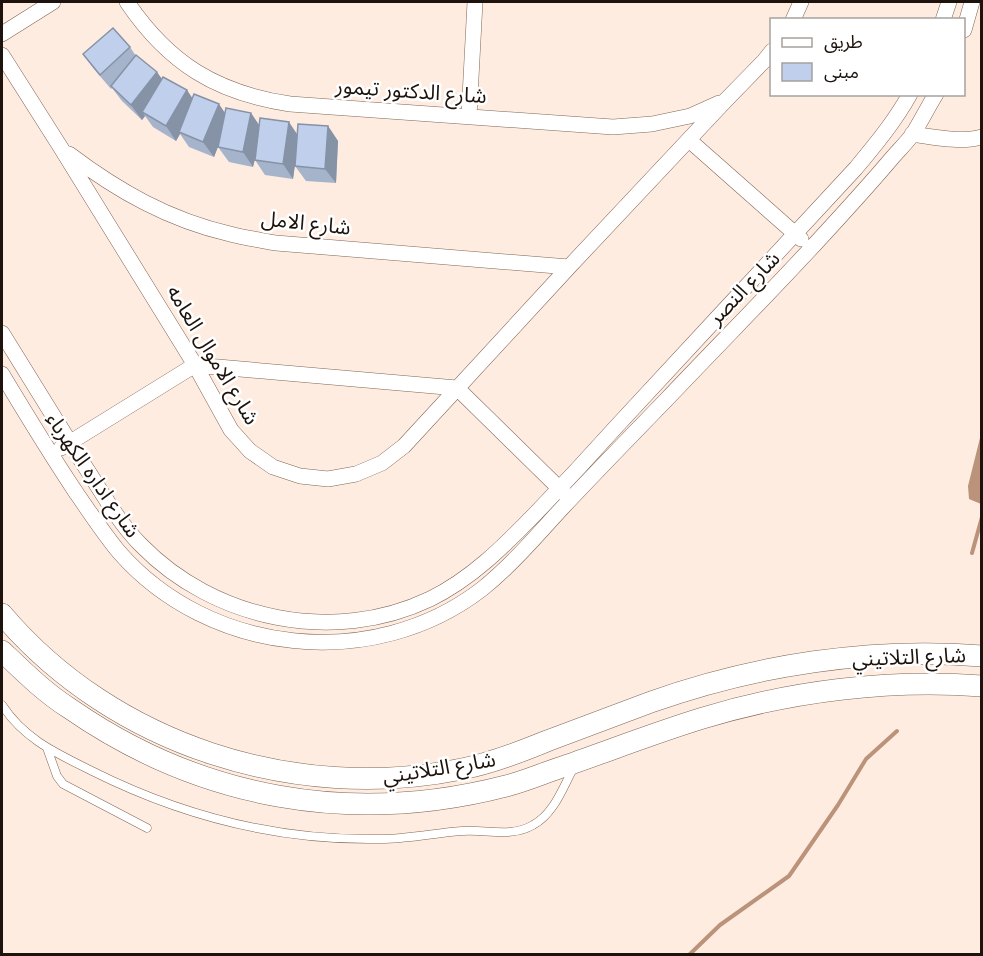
<svg xmlns="http://www.w3.org/2000/svg" width="983" height="956" viewBox="0 0 983 956" font-family="'Open Sans','Noto Sans Arabic',sans-serif">
  <style>
    .water { fill: #ba937a }
    .lines { fill: none; stroke-linecap: round; stroke-linejoin: round }
    .stream { stroke: #ba937a; stroke-width: 4 }
    .service-casing { stroke: #816655; stroke-width: 9 }
    .minor-casing { stroke: #816655; stroke-width: 16 }
    .secondary-casing { stroke: #816655; stroke-width: 22 }
    .service { stroke: #fff; stroke-width: 8 }
    .minor { stroke: #fff; stroke-width: 15 }
    .secondary { stroke: #fff; stroke-width: 21 }
    .wall { fill: #a5b3cb }
    .shaded-wall { fill: #8692a5 }
    .building { fill: #c0d0ec; stroke: #8692a5; stroke-width: 1.5 }
    .labels { text-anchor: middle; stroke-width: 5; stroke-linejoin: round; paint-order: stroke }
    .street-label { font-size: 21px; fill: #1d130c; stroke: #fff }
  </style>
  <rect width="100%" height="100%" fill="#ffece0"/>
  <path class="water" d="M981,434L982,504H981L969,499L968,486Z"/>
  <g class="lines">
    <path class="stream" d="M972,553L982,517
      M690,954L720,925L789,876L838,805L866,759L897,731"/>
    <g class="service-casing">
      <path id="service" d="M2,705C24,739 56,753 92,771C182,816 279,841 380,839C408,839 434,833 462,831C486,829 511,838 533,825C554,814 563,787 574,767
        M47,748L57,776L63,784L147,828"/>
    </g>
    <g class="minor-casing">
      <path id="minor" d="M127,2C169,64 217,93 290,104L613,127L652,124L690,116L719,103
        M793,20L801,2
        M943,20L949,2
        M964,30L972,2
        M2,34L53,2
        M2,55L61,148L195,365L231,430L250,451L273,467L300,476L328,479L356,474L382,463L404,446L569,267L725,101L764,61L772,51
        M469,116L475,2
        M912,134C934,137 960,143 982,137
        M689,140L801,239
        M69,154C118,191 169,220 230,234C245,238 260,240 276,243L569,267
        M2,333C30,378 58,424 86,468C103,494 119,523 141,545C214,620 334,645 430,599C471,579 503,547 535,514C562,486 589,457 615,428C695,341 776,255 856,168C876,144 895,121 910,94
        M2,374C26,414 51,455 77,494C91,514 104,534 119,552C209,655 373,673 482,589C512,565 538,534 564,506C598,470 632,435 667,399C720,343 775,288 827,231C849,207 871,183 892,158C899,150 907,142 913,134C921,121 928,107 936,94
        M61,448L195,365L457,388L566,495"/>
    </g>
    <g class="secondary-casing">
      <path id="secondary" d="M2,614C113,745 295,803 462,769C492,763 520,752 547,741C582,728 616,715 651,702C755,665 871,647 982,656
        M2,651C23,671 44,692 69,708C200,799 351,826 506,786C526,781 546,772 565,766C611,750 657,732 703,718C792,691 889,679 982,686"/>
    </g>
    <use href="#service" class="service"/>
    <use href="#minor" class="minor"/>
    <use href="#secondary" class="secondary"/>
  </g>
  <path class="wall" d="M130,47L136,56L162,79L192,98L225,113H251L259,125L297,135L328,126L338,141L336,183L306,181L295,166V163L293,179L265,175L255,160L253,167L229,162L218,147L219,144L214,157L189,147L180,134L176,141L153,127L145,116L142,120L122,101L112,88L111,89L94,69L83,54Z"/>
  <path class="shaded-wall" d="M157,72L167,86L142,112L145,116L142,120L131,105Z
    M187,90L197,105L179,132L180,134L176,141L166,126Z
    M219,104L229,119L214,157L203,142Z
    M251,113L261,128L253,167L243,152Z
    M289,122L299,137L293,179L283,164Z
    M328,126L338,141L336,183L325,169Z"/>
  <path class="building" d="M113,28L130,47L100,75L83,54Z
    M136,55L157,72L131,105L111,86Z
    M163,77L187,90L166,126L142,112Z
    M194,94L219,104L203,142L179,132Z
    M226,108L251,113L243,152L218,147Z
    M260,118L289,122L283,164L255,160Z
    M298,124L328,126L325,169L295,166Z"/>
  <g class="labels">
    <g class="street-label">
      <text transform="translate(411 91) rotate(4)" y="7">شارع الدكتور تيمور</text>
      <text transform="translate(306 223) rotate(6)" y="7">شارع الامل</text>
      <text transform="translate(744 288) rotate(-46)" y="7">شارع النصر</text>
      <text transform="translate(213 355) rotate(59)" y="7">شارع الاموال العامه</text>
      <text transform="translate(93 475) rotate(55)" y="7">شارع اداره الكهرباء</text>
      <text transform="translate(909 657) rotate(-2)" y="7">شارع التلاتيني</text>
      <text transform="translate(439 768) rotate(-9)" y="7">شارع التلاتيني</text>
    </g>
  </g>
  <rect width="983" height="956" fill="none" stroke="#1d130c" stroke-width="6"/>
  <rect x="770" y="18" width="195" height="78" fill="#ffffff" stroke="#a5a19e" stroke-width="1.5"/>
  <rect x="782" y="38" width="30" height="9" fill="#ffffff" stroke="#a5a19e" stroke-width="1.5"/>
  <text x="824" y="48" font-size="18" fill="#1d130c">طريق</text>
  <rect x="782" y="63" width="30" height="18" fill="#c0d0ec" stroke="#a5a19e" stroke-width="1.5"/>
  <text x="824" y="78" font-size="18" fill="#1d130c">مبنى</text>
</svg>
